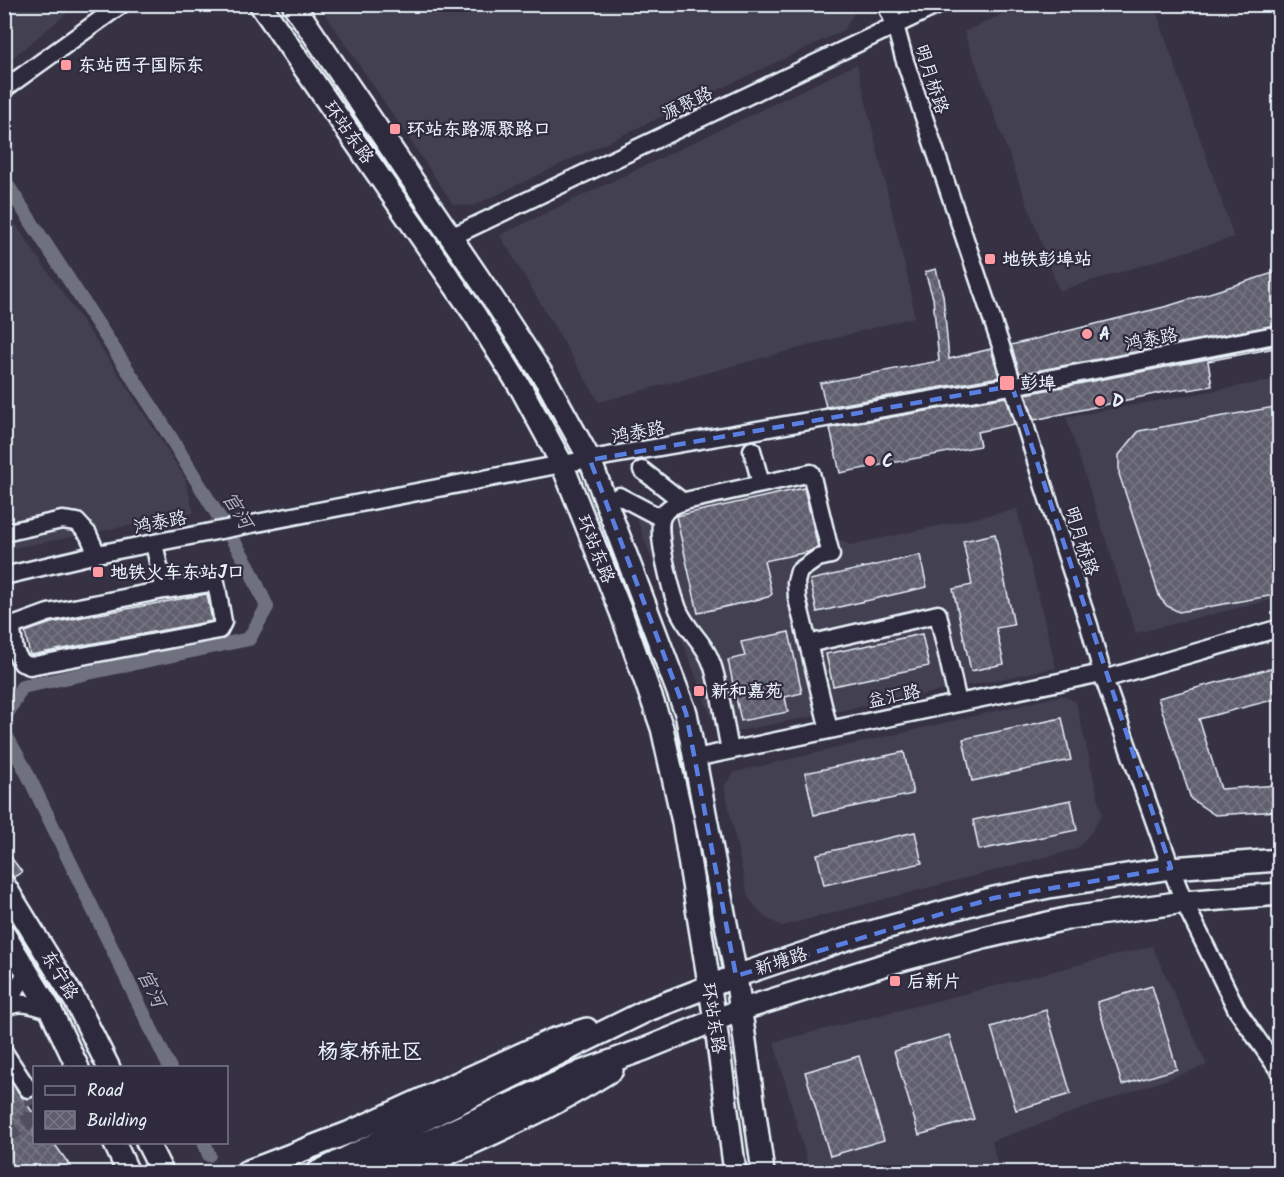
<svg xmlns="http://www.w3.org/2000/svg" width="1284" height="1177" viewBox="0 0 1284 1177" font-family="Kalam,'LXGW WenKai TC',sans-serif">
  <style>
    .built { fill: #433f51 }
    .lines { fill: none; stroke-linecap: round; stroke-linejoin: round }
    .canal { stroke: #70717f; stroke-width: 14 }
    .building { fill: url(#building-cross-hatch); stroke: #e8f1f8; stroke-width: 1.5 }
    .minor-tunnel { stroke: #514f5f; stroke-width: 16; stroke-dasharray: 16 8; stroke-linecap: butt }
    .minor-casing { stroke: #e8f1f8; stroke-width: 21 }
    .major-casing { stroke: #e8f1f8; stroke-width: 26 }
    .minor { stroke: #2f2a3d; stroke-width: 16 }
    .major { stroke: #2f2a3d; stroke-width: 21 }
    .marked { fill: none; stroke: #5a7fe2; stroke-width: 4.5; stroke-dasharray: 12 8; stroke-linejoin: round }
    .poi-dot { fill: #ff9aa2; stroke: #2f2a3d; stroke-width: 2 }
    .labels { text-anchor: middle; stroke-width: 4.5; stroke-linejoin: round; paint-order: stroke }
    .poi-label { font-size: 18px; font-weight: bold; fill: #e8f1f8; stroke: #2f2a3d; text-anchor: start }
    .street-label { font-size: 18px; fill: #e8f1f8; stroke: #2f2a3d }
    .water-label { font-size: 20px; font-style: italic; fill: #b2b7c2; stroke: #2f2a3d }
    .quarter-label { font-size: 21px; font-weight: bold; fill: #e8f1f8; stroke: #2f2a3d }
  </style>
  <defs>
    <pattern id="building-cross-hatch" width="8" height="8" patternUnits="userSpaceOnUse" patternTransform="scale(1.5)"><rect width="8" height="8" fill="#605e6e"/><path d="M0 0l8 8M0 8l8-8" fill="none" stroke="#777683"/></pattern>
  </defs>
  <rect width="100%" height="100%" fill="#363244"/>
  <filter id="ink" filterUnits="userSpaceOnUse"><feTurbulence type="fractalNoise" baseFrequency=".0167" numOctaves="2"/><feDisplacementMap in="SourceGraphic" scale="12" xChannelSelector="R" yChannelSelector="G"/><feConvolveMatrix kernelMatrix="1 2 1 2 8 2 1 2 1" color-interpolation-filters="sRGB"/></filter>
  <g filter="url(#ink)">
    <path class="built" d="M5,4H77V5L5,64Z
      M851,4L854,13L844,30L473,206L453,204L319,5Z
      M1022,5H1154L1234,237L1059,291L964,32Z
      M857,64L911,292L914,317L599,402L500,235Z
      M4,208L114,367L185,478L194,513L5,550Z
      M1279,379V598L1136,633L1066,417Z
      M822,471L835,537L850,545L1017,509L1056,668L718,735L633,509Z
      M1059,696H1065L1076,702L1102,814L1092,831L1077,849L782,926L764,917L748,897L724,786L735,772Z
      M1152,946L1207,1065L992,1141L999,1172H810L774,1042Z"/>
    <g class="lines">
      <path class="canal" d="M4,180L157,415L248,565L267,607L249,639L22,687L4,719
        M4,732L25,769L170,1068
        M204,1142L209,1155"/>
    </g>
    <path class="building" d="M936,269L943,295L949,359L991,349L999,377L826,407L820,383L939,361L933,298L925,272Z
      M1280,271V324L1020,374L1011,345L1168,306Z
      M1280,345V347L1208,361L1212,386L1189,390L1188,388L1164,392L1034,420L1026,394Z
      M1006,397L1014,424L977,432L980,446L840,473L830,428Z
      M1280,406V594L1179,612L1167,606L1160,598L1119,474V455L1139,431Z
      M804,488L818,547L808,552L764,561L772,594L768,597L698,613L676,516Z
      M995,534L1014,625L996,628L1004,664L971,671L953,589L972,585L963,541Z
      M920,555L927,587L817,612L810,580Z
      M207,594L212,621L30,655L25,632L51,623Z
      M789,632L802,693L785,697L788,712L741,721L728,660L745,656L741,642Z
      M922,634L929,666L833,686L826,654Z
      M1280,666V698L1199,719L1221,789L1280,785V811L1215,815L1191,799L1158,698Z
      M1062,718L1071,760L972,781L963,739Z
      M904,752L913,794L814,815L805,773Z
      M1071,800L1077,830L979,850L973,820Z
      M915,832L922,863L824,885L817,854Z
      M4,848L22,872L14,877L4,872Z
      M1152,986L1177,1069L1122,1085L1097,1002Z
      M1046,1010L1071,1094L1016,1110L991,1027Z
      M949,1035L974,1119L919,1135L894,1051Z
      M859,1056L884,1140L830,1156L805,1072Z
      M4,1072L34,1114V1143H54L75,1173H4Z"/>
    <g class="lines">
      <path class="minor-tunnel" d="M4,1137L32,1119L34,1106L28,1089"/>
      <g class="minor-casing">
        <path id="minor" d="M886,4L895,25L904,58L1000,343L1044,487L1089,625L1104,679L1171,868L1184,902L1237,1010L1280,1072
          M4,89L122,4
          M451,237L940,4
          M752,450L761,484
          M642,470L683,502
          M619,496L661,518
          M4,533L62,520L77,522L88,534L97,554
          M154,543L164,590L216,582L223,622L219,630L30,666L22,663L15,652L12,631L15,625L48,613L164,590
          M4,576L97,554L562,464L1033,382L1280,334
          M808,644L938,614L958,703
          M1104,679L1280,628
          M730,750C724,722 721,691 712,664C704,641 687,631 678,609C672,593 654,529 663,515C668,506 677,504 685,501L811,473L831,555L818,558L799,571L796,582L797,598L829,730
          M695,758L1102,673
          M4,999L13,994L27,972
          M4,1009C18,998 37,1006 51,1011
          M4,1052L28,1089"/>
      </g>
      <g class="major-casing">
        <path id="major" d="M260,4L475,315L522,390L562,464L621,612L662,728L683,822L715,1020L735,1172
          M293,4L497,305L547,382L590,460L686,713L736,976L763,1172
          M4,885L76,1002L109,1068
          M4,934L51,1011L78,1068
          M114,1142L128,1172
          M147,1142L162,1172
          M246,1172L348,1133L552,1040L587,1029
          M318,1172L648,1010L736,976L856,936L994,898L1049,887L1171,868L1280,860
          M361,1172L581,1072L645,1049L740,1010L890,963L987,937L1070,918L1184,902L1280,894
          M407,1172C476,1142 547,1111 612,1070"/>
      </g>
      <use href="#minor" class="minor"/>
      <use href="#major" class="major"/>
    </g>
  </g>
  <path class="marked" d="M1012,386L1171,868L994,898L736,976L686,713L590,460Z"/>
  <g class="poi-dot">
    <rect x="60" y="59" width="12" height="12" rx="3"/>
    <rect x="389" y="123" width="12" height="12" rx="3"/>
    <rect x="984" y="253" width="12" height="12" rx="3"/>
    <circle cx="1087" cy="334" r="6"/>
    <rect x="999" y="375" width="16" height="16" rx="3"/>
    <circle cx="1100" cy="401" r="6"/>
    <circle cx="870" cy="461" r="6"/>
    <rect x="92" y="566" width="12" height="12" rx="3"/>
    <rect x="693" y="685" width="12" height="12" rx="3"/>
    <rect x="889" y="975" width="12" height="12" rx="3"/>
  </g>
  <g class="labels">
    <g class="poi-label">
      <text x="78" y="71">东站西子国际东</text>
      <text x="407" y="135">环站东路源聚路口</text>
      <text x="1002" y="265">地铁彭埠站</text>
      <text x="1099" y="340">A</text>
      <text x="1020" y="389">彭埠</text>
      <text x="1112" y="407">D</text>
      <text x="882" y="467">C</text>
      <text x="110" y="578">地铁火车东站J口</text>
      <text x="711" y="697">新和嘉苑</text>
      <text x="907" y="987">后新片</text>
    </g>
    <g class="street-label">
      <text transform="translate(932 79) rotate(72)" y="6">明月桥路</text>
      <text transform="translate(687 103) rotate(-26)" y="6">源聚路</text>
      <text transform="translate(349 132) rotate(55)" y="6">环站东路</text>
      <text transform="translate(1151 339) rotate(-11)" y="6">鸿泰路</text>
      <text transform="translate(638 432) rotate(-10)" y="6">鸿泰路</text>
      <text transform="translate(160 522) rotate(-11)" y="6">鸿泰路</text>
      <text transform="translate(1082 541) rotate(72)" y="6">明月桥路</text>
      <text transform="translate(596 549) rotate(68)" y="6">环站东路</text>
      <text transform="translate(894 696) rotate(-12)" y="6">益汇路</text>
      <text transform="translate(781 961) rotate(-18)" y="6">新塘路</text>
      <text transform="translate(60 975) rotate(59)" y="6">东宁路</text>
      <text transform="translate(714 1018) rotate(81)" y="6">环站东路</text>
    </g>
    <g class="water-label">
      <text transform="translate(238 510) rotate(59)" y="7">官河</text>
      <text transform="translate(152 988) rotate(64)" y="7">官河</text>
    </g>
    <g class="quarter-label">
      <text x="370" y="1058">杨家桥社区</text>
    </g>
  </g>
  <rect width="1284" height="1177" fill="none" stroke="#2f2a3d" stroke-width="24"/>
  <rect x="12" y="12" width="1260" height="1153" fill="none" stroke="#e8f1f8" stroke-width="2" filter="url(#ink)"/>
  <rect x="33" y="1066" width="195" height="78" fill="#2f2a3d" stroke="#797a88" stroke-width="1.5"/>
  <rect x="45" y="1086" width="30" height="9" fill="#2f2a3d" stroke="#797a88" stroke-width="1.5"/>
  <text x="87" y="1096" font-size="18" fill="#e8f1f8">Road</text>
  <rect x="45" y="1111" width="30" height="18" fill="url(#building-cross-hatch)" stroke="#797a88" stroke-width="1.5"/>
  <text x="87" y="1126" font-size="18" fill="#e8f1f8">Building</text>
</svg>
